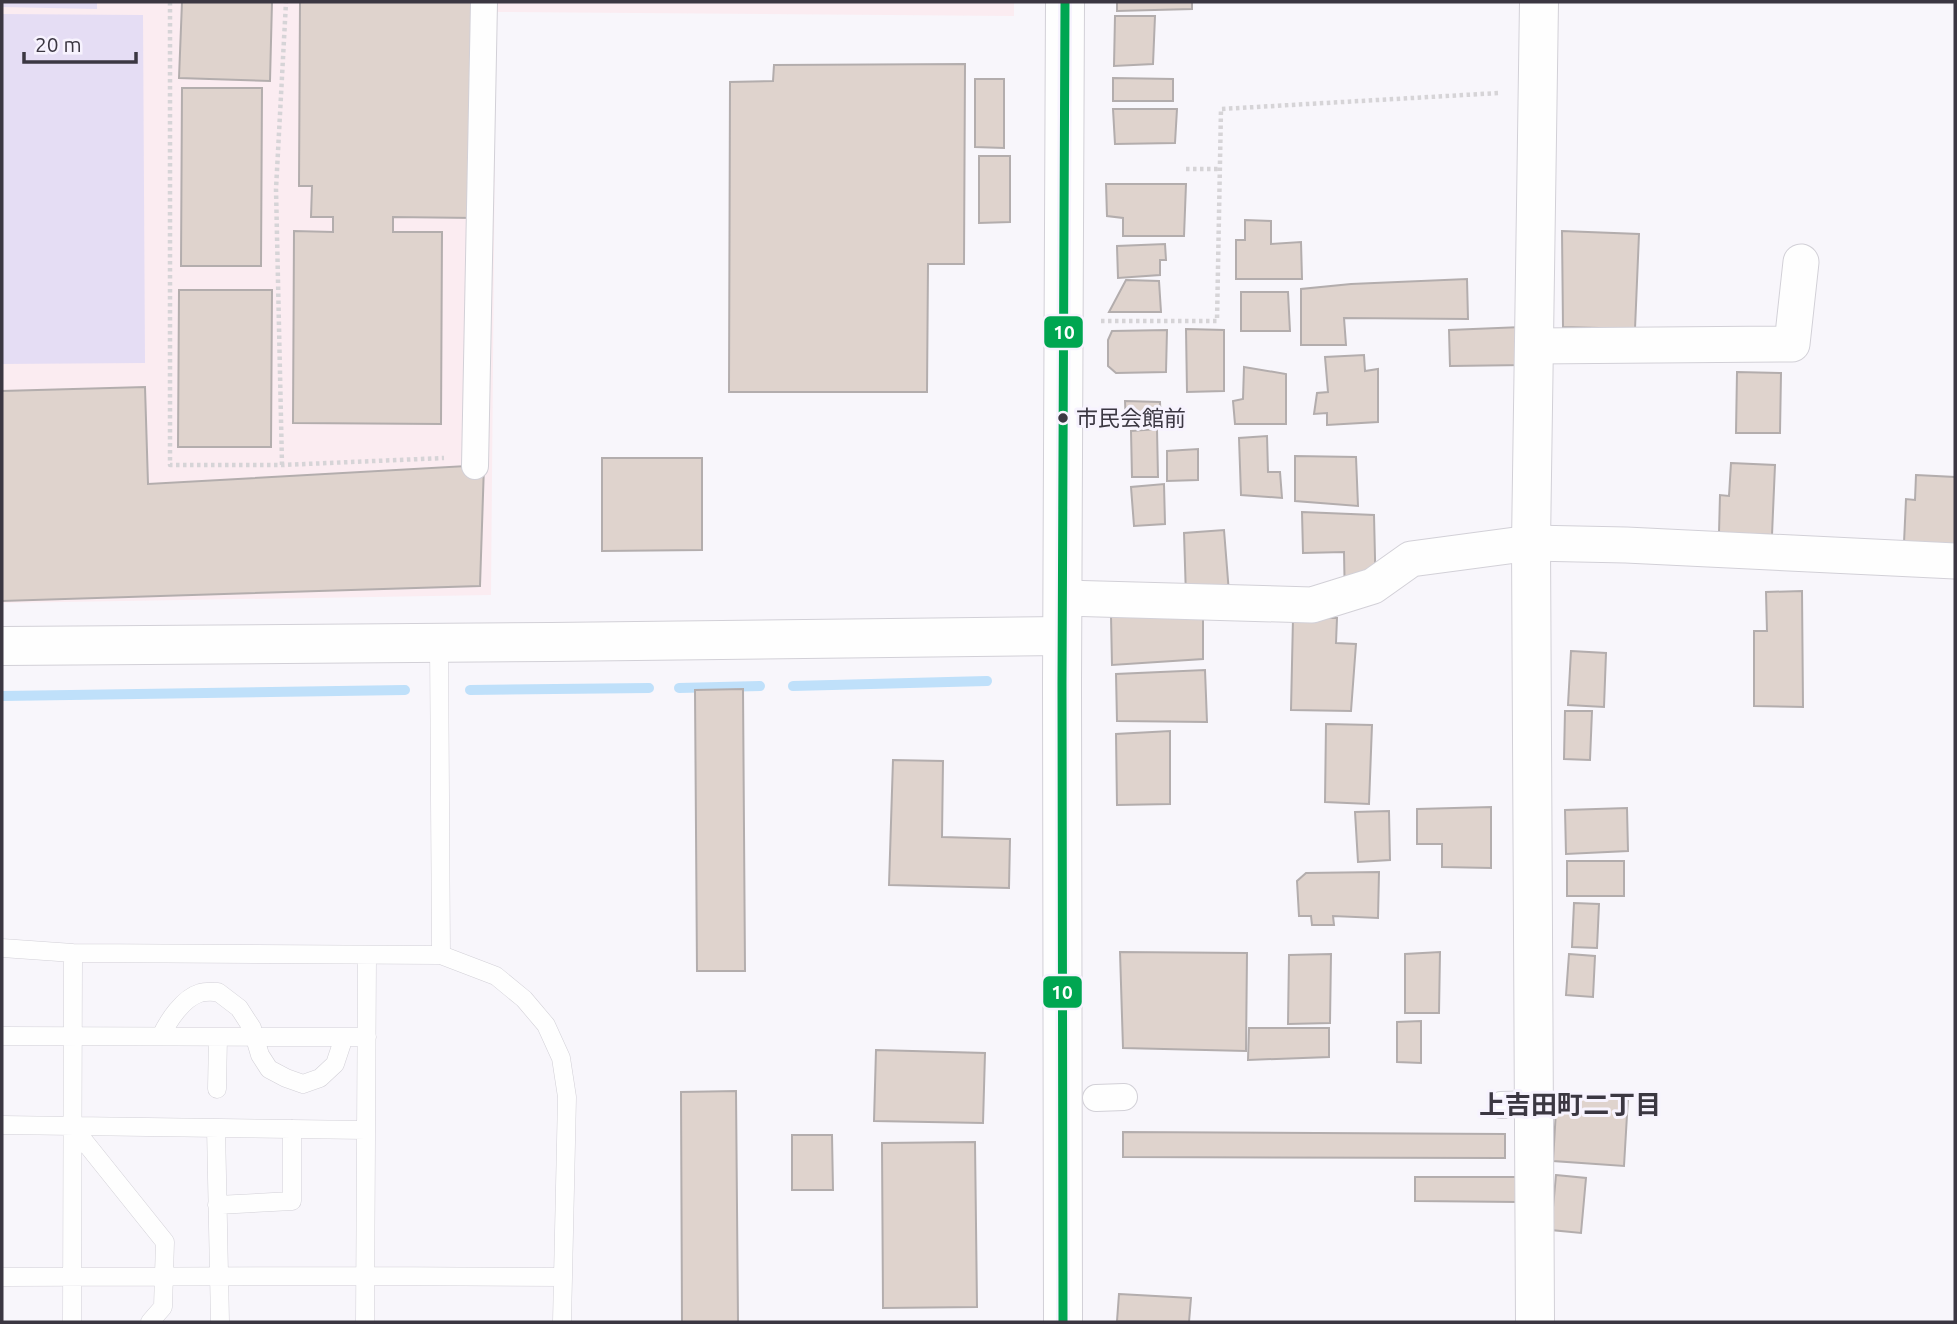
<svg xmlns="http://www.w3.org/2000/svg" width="1957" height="1324" viewBox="0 0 1957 1324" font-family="Ubuntu,'Noto Sans JP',sans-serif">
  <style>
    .education { fill: #fbecf1 }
    .green { fill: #e5ddf4 }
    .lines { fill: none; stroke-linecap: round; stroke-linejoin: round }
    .stream { stroke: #bfe0fa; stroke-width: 10 }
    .building { fill: #dfd3cd; stroke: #b3adad; stroke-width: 2 }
    .service-casing { stroke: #d2d0d7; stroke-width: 19 }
    .pedestrian-casing { stroke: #d2d0d7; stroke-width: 28 }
    .minor-casing { stroke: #d2d0d7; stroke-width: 37 }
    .tertiary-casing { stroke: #d2d0d7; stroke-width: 40 }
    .secondary-casing { stroke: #d2d0d7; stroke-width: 40 }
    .path { stroke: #d6d4d7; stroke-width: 4.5; stroke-dasharray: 3.5 3.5; stroke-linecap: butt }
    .service { stroke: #fefefe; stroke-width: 18 }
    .pedestrian { stroke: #fefefe; stroke-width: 26 }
    .minor { stroke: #fefefe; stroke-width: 35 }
    .tertiary { stroke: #fefefe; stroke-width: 38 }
    .secondary { stroke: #fefefe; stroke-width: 38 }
    .bus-1-casing { stroke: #f7f3fe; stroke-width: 14 }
    .bus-1 { stroke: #00a651; stroke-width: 9 }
    .bus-dot { fill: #3b3742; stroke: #f7f3fe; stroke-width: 2.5 }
    .labels { text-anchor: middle; stroke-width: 6; stroke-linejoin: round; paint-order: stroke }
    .bus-label { font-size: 22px; fill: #3b3742; stroke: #f7f3fe; text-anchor: start }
    .neighbourhood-label { font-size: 26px; font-weight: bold; fill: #3b3742; stroke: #f7f3fe }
    .line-badge { stroke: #f7f3fe; stroke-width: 2.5 }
    .badge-label { font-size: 19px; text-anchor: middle; font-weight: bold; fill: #fff }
  </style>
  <rect width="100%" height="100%" fill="#f8f6fb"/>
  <path class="education" d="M2,2H1014V16L496,12L491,595L2,603Z"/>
  <path class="green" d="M2,2H97V9L2,7Z
    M2,14L143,15L145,363L2,364Z"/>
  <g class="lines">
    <path class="stream" d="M793,686L987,681
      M679,688L760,686
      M470,690L649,688
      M2,696L405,690"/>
  </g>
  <path class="building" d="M182,2H272L270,81L179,78Z
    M300,2H476L474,218L393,217V232H442L441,424L293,423L294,231L333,232V217H311L312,186H299Z
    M1117,2H1192V9L1117,11Z
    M1115,16H1155L1153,64L1114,66Z
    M965,64L964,264H928L927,392H729L730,82L773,81L774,65Z
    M1113,78L1173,79V101H1113Z
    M975,79H1004V148L975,147Z
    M182,88H262L261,266H181Z
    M1113,109H1177L1175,143L1115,144Z
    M979,156H1010V222L979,223Z
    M1106,184H1186L1184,236H1123V218L1107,216Z
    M1245,220L1271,221V244L1301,242L1302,279H1236V240H1245Z
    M1562,231L1639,234L1635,329L1563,327Z
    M1165,244L1166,260H1160V275L1118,278L1117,246Z
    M1467,279L1468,319L1344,318L1346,345H1301V289L1351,284Z
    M1126,280L1159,281L1161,312H1109Z
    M179,290H272L271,447H178Z
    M1241,292H1288L1290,331H1241Z
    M1522,327L1525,365L1450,366L1449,330Z
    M1186,329L1224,330V391L1187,392Z
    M1167,330L1166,372L1116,373L1108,366V340L1112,331Z
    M1364,355L1365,371L1378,369V422L1327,425V413L1314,414L1317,393L1328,392L1325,357Z
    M1244,367L1286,374V424H1235L1233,401L1243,399Z
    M1737,372L1781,373L1780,433H1736Z
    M145,387L148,484L484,465L480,586L2,601V391Z
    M1125,401L1160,402L1161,425L1126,426Z
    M1157,429L1158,477H1132L1131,431Z
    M1267,436L1268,472H1280L1282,498L1241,495L1239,438Z
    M1198,449V480L1167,481V451Z
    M1295,456L1356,457L1358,506L1295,501Z
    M602,458H702V550L602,551Z
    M1731,463L1775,465L1772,535L1719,533L1720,495L1729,496Z
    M1916,475L1955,477V545L1904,543L1906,499L1915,500Z
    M1164,484L1165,524L1134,526L1131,487Z
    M1302,512L1374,515L1376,601L1345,603L1344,552L1303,553Z
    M1224,530L1229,593L1186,597L1184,533Z
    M1802,591L1803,707L1754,706V631H1767L1766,592Z
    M1111,616L1203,617V659L1112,665Z
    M1293,618H1337L1336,643L1356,644L1351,711L1291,710Z
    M1571,651L1606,653L1604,707L1568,705Z
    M1205,670L1207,722L1117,721L1116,674Z
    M743,689L745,971H697L695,690Z
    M1565,711H1592L1590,760L1564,759Z
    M1326,724L1372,725L1369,804L1325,802Z
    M1170,731V804L1117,805L1116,734Z
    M893,760L943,761L942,837L1010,839L1009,888L889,885Z
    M1491,807V868L1442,867V844H1417V809Z
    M1627,808L1628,851L1566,854L1565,810Z
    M1389,811L1390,860L1358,862L1355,812Z
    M1567,861H1624V896H1567Z
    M1379,872L1378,918L1333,916L1334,925H1312L1311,916H1299L1297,881L1306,873Z
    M1574,903L1599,904L1597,948L1572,947Z
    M1120,952L1247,953L1246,1051L1123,1048Z
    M1440,952L1439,1013H1405V954Z
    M1331,954L1330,1023L1288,1024L1289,955Z
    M1569,954L1595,956L1593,997L1566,995Z
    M1421,1021V1063L1397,1062V1022Z
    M1249,1028H1329V1057L1248,1060Z
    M876,1050L985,1053L983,1123L874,1121Z
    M736,1091L738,1322H682L681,1092Z
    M1557,1093L1628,1098L1624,1166L1553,1161Z
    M1123,1132L1505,1134V1158L1123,1157Z
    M792,1135H832L833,1190H792Z
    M975,1142L977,1307L883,1308L882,1143Z
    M1556,1175L1586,1178L1581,1233L1551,1230Z
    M1415,1177H1518V1202L1415,1201Z
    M1119,1294L1191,1298L1189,1322L1117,1321Z"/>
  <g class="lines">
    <g class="service-casing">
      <path id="service" d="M439,642L441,955
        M2,948L73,953L441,955L496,976L524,999L546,1025L561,1058L567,1097L562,1322
        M2,1036L367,1037
        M161,1036C168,1021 183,998 200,993C206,991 213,992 218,992L239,1008L252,1028L260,1055L269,1069L286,1078L303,1084L320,1078L335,1064L344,1037
        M217,1089L218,1037
        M2,1125L366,1130
        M72,1126L165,1242L163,1307L150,1322
        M216,1128L220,1322
        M217,1205L292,1201V1129
        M2,1277L365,1276L563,1277
        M72,1322L73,953
        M365,1322L367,955"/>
    </g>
    <g class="pedestrian-casing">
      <path id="pedestrian" d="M475,466L484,2
        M1096,1098L1124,1097
        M1501,1105L1534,1104"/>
    </g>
    <g class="minor-casing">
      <path id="minor" d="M1534,346L1792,344L1801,262
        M1064,598L1312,605L1373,586L1411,559L1531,543L1626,545L1955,561"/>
    </g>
    <g class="tertiary-casing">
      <path id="tertiary" d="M2,646L551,642L1062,636
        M1535,1322L1531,543L1539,2"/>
    </g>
    <g class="secondary-casing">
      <path id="secondary" d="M1063,1322L1062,684L1065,2"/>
    </g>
    <path class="path" d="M170,2V465H282L444,458
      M1186,169H1220
      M1101,321H1217L1221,109L1499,93
      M282,465L276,189L286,2"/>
    <use href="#service" class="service"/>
    <use href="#pedestrian" class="pedestrian"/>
    <use href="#minor" class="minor"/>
    <use href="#tertiary" class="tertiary"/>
    <use href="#secondary" class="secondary"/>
    <g class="bus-1-casing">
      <path id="bus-1" d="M1063,1322L1062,684L1065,2"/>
    </g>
    <use href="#bus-1" class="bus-1"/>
  </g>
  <circle class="bus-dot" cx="1063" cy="418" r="6"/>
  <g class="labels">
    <g class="bus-label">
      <text x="1076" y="426">市民会館前</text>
    </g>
    <g class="neighbourhood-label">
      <text x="1570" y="1114">上吉田町二丁目</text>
    </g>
  </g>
  <g class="line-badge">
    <rect x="1043" y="315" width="41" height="34" rx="7" fill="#00a651"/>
    <rect x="1042" y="975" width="41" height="34" rx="7" fill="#00a651"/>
  </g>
  <g class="badge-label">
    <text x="1064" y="339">10</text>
    <text x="1062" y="999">10</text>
  </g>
  <rect width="1957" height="1324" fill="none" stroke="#3b3742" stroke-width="7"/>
  <path d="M24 52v10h112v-10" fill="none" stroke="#3b3742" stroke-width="3.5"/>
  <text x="35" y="52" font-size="21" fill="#3b3742" stroke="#f7f3fe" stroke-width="5" paint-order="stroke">20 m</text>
</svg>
